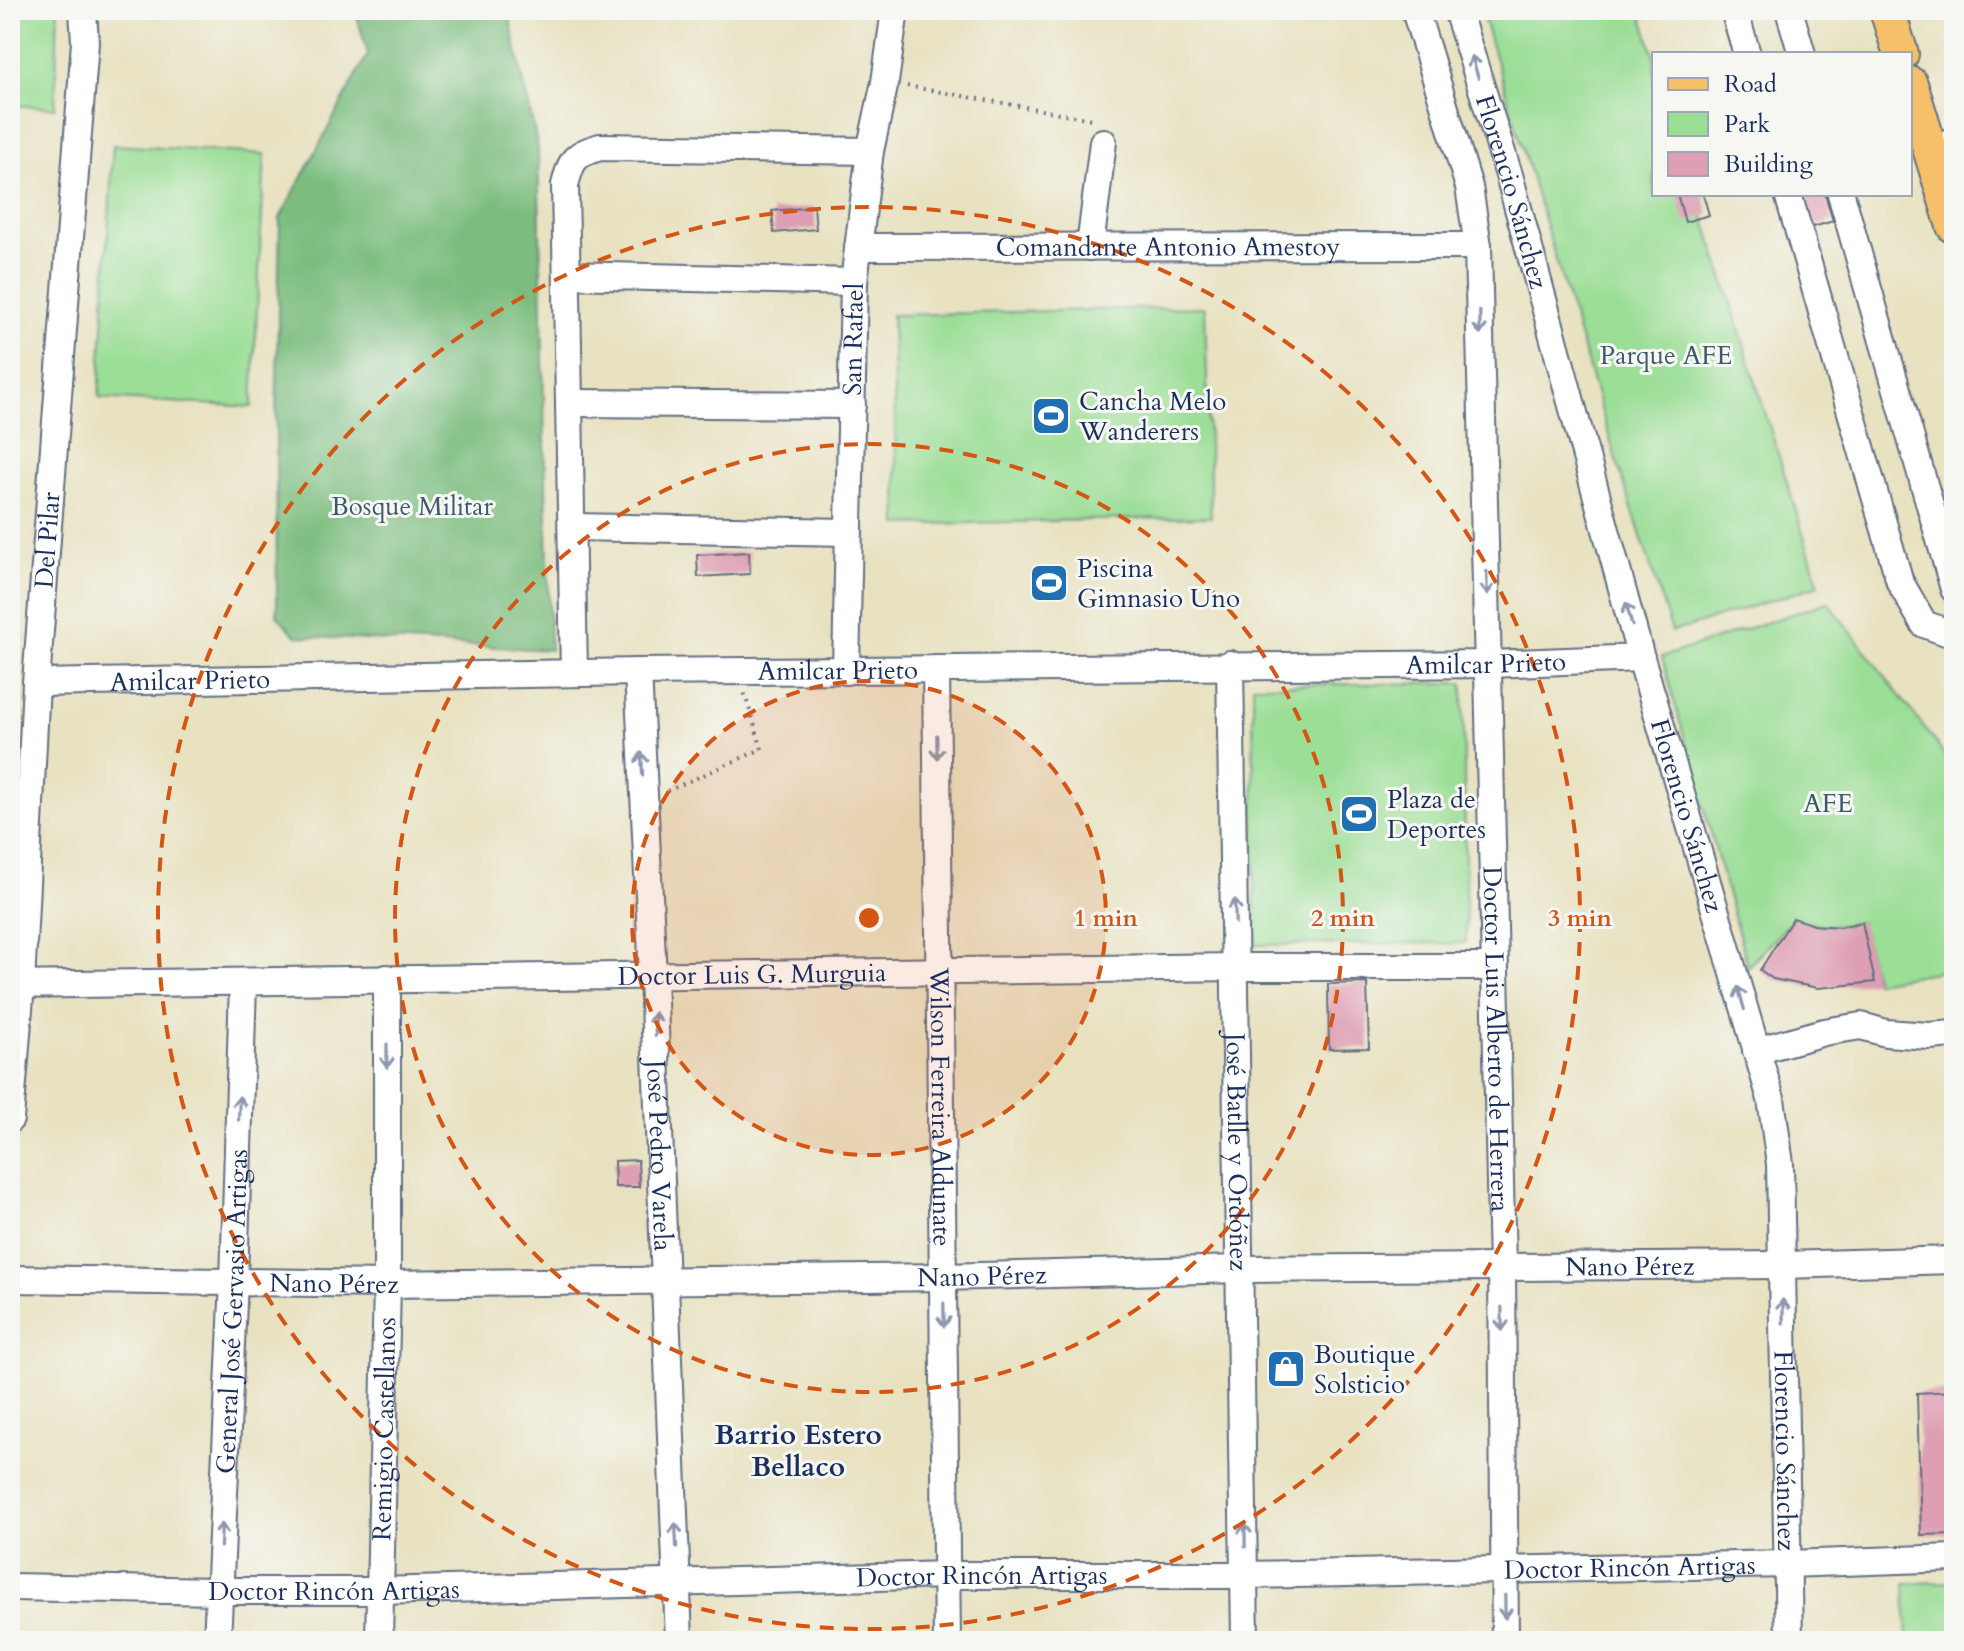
<svg xmlns="http://www.w3.org/2000/svg" width="1964" height="1651" viewBox="0 0 1964 1651" font-family="Cardo,serif">
  <style>
    .green { fill: #9bde96; stroke: #5b867a; stroke-width: 2 }
    .forest { fill: #7cbd7f; stroke: #4c766e; stroke-width: 2 }
    .building { fill: #de9eb4 }
    .lines { fill: none; stroke-linecap: round; stroke-linejoin: round }
    .minor-casing { stroke: #636e81; stroke-width: 30 }
    .major-casing { stroke: #636e81; stroke-width: 38 }
    .path { stroke: #636e81; stroke-width: 4; stroke-dasharray: 2 6; stroke-linecap: butt }
    .minor { stroke: #fff; stroke-width: 26 }
    .major { stroke: #f6c06b; stroke-width: 34 }
    .oneway { stroke: #8d97ae }
    .ring { fill: none; stroke: #d45514; stroke-width: 4; stroke-dasharray: 14 10 }
    .labels { text-anchor: middle; stroke-width: 6; stroke-linejoin: round; paint-order: stroke }
    .street-label { font-size: 26px; fill: #1b2f5e; stroke: #f6f6f2 }
    .park-label { font-size: 26px; fill: #3b5b6c; stroke: #f6f6f2 }
    .poi-label { font-size: 26px; fill: #1b2f5e; stroke: #f6f6f2; text-anchor: start }
    .neighbourhood-label { font-size: 28px; font-weight: bold; fill: #1b2f5e; stroke: #f6f6f2 }
    .centre { fill: #d45514; stroke: #f6f6f2; stroke-width: 4 }
    .ring-label { font-size: 24px; text-anchor: middle; font-weight: bold; fill: #d45514; stroke: #f6f6f2; stroke-width: 6; stroke-linejoin: round; paint-order: stroke }
  </style>
  <rect width="100%" height="100%" fill="#f6f6f2"/>
  <filter id="ink" filterUnits="userSpaceOnUse"><feTurbulence type="fractalNoise" baseFrequency=".0125" numOctaves="2"/><feDisplacementMap in="SourceGraphic" scale="16" xChannelSelector="R" yChannelSelector="G"/><feConvolveMatrix kernelMatrix="1 2 1 2 8 2 1 2 1" color-interpolation-filters="sRGB"/></filter>
  <filter id="wash" filterUnits="userSpaceOnUse"><feTurbulence type="fractalNoise" baseFrequency=".006" numOctaves="4" result="noise"/><feDisplacementMap in="SourceGraphic" scale="32" xChannelSelector="R" yChannelSelector="G"/><feGaussianBlur stdDeviation="1.8" result="paint"/><feColorMatrix in="noise" values="0 0 0 0 0 0 0 0 0 0 0 0 0 0 0 0 0 1.4 0 .05"/><feComposite in="paint" operator="in"/></filter>
  <g filter="url(#wash)">
    <rect width="100%" height="100%" fill="#e8e2c1"/>
    <path class="green" d="M10,10H58L55,108L10,105Z
      M1481,10H1640L1654,56V194H1697L1819,585L1672,632L1616,459Z
      M113,145L265,154L252,407L99,398Z
      M1205,307L1211,517L898,525L892,315Z
      M1828,602L1954,767V969L1875,982L1861,922C1836,928 1817,926 1793,919L1748,967L1662,657Z
      M1463,683L1466,943L1255,945L1253,685Z
      M1954,1582V1641H1907L1905,1583Z"/>
    <path class="forest" d="M355,10H508L538,148L550,650L296,636L277,615L276,423L280,218L368,54Z"/>
    <g id="blocks">
      <path class="building" d="M1677,194H1703L1709,215L1685,222Z
        M1800,194H1825L1833,221L1810,228Z
        M814,207L816,229L774,233L772,211Z
        M749,552L750,574L698,577L697,555Z
        M1793,918L1814,925L1840,927L1862,922L1875,982L1818,988L1773,979L1760,970Z
        M1367,983L1369,1048L1329,1049L1328,984Z
        M638,1160L639,1187H615L614,1161Z
        M1954,1391V1534L1921,1535L1917,1393Z"/>
    </g>
  </g>
  <g filter="url(#ink)">
    <use href="#blocks" fill-opacity="0" stroke="#636e81" stroke-width="2"/>
    <g class="lines">
      <g class="minor-casing">
        <g id="minor">
          <path id="s1" d="M1415,10L1469,187L1478,246L1502,1267L1505,1641"/>
          <path id="s2" d="M1457,10L1509,175L1641,658L1771,1099L1780,1164L1789,1641"/>
          <path d="M1734,10L1747,54"/>
          <path d="M1789,10L1802,54"/>
          <path d="M1932,154L1954,140"/>
          <path d="M1788,194L1900,582L1924,624L1954,635"/>
          <path d="M1841,194L1954,589"/>
          <path id="s3" d="M858,247L1478,246"/>
          <path d="M1090,247L1103,142"/>
          <path d="M567,275L854,282"/>
          <path d="M569,403L852,405"/>
          <path d="M572,527L849,532"/>
          <path id="s4" d="M1230,664L1245,1641"/>
          <path id="s5" d="M936,669L947,1641"/>
          <path id="s6" d="M846,671L854,282L870,151L885,82L895,10"/>
          <path id="s7" d="M638,672L653,977L679,1641"/>
          <path d="M574,673L565,185C572,158 574,155 600,147L870,151"/>
          <path id="s8" d="M36,683L638,672L1489,664L1641,658"/>
          <path id="s9" d="M10,985L1236,967H1494"/>
          <path d="M1756,1051L1824,1032L1861,1026L1886,1033L1929,1036L1954,1034"/>
          <path id="s10" d="M10,1119L21,985L36,683L85,42L83,10"/>
          <path id="s11" d="M10,1279L387,1284L943,1277L1240,1269L1783,1265L1954,1260"/>
          <path id="s12" d="M10,1587L218,1591H378L947,1575H1246L1788,1564L1954,1558"/>
          <path id="s13" d="M217,1641L234,1281L243,983"/>
          <path id="s14" d="M379,1641L387,1284V978"/>
        </g>
      </g>
      <g class="major-casing">
        <path id="major" d="M1887,10L1901,54
          M1910,84L1954,226"/>
      </g>
      <path class="path" d="M907,86L1092,119L1094,122
        M667,791L762,749L744,692"/>
      <use href="#minor" class="minor"/>
      <use href="#major" class="major"/>
    </g>
    <defs><path id="oneway-shaft" d="M-6 0H5M1.5-3L5.5 0L1.5 3" fill="none" stroke-width="1.6" stroke-linecap="round" stroke-linejoin="round" transform="scale(2)"/></defs>
    <g class="oneway">
      <use href="#oneway-shaft" transform="translate(1475 67) rotate(-107)"/>
      <use href="#oneway-shaft" transform="translate(1480 323) rotate(89)"/>
      <use href="#oneway-shaft" transform="translate(1487 583) rotate(89)"/>
      <use href="#oneway-shaft" transform="translate(1629 614) rotate(-105)"/>
      <use href="#oneway-shaft" transform="translate(937 747) rotate(89)"/>
      <use href="#oneway-shaft" transform="translate(642 764) rotate(-93)"/>
      <use href="#oneway-shaft" transform="translate(1235 911) rotate(-91)"/>
      <use href="#oneway-shaft" transform="translate(1741 998) rotate(-106)"/>
      <use href="#oneway-shaft" transform="translate(655 1024) rotate(-92)"/>
      <use href="#oneway-shaft" transform="translate(387 1056) rotate(90)"/>
      <use href="#oneway-shaft" transform="translate(239 1108) rotate(-88)"/>
      <use href="#oneway-shaft" transform="translate(1783 1311) rotate(-91)"/>
      <use href="#oneway-shaft" transform="translate(944 1315) rotate(89)"/>
      <use href="#oneway-shaft" transform="translate(1502 1319) rotate(89)"/>
      <use href="#oneway-shaft" transform="translate(221 1535) rotate(-87)"/>
      <use href="#oneway-shaft" transform="translate(676 1535) rotate(-93)"/>
      <use href="#oneway-shaft" transform="translate(1245 1535) rotate(-91)"/>
      <use href="#oneway-shaft" transform="translate(1505 1607) rotate(89)"/>
    </g>
  </g>
  <circle cx="869" cy="918" r="237" fill="#d45514" fill-opacity=".12"/>
  <g class="ring">
    <circle cx="869" cy="918" r="237"/>
    <circle cx="869" cy="918" r="474"/>
    <circle cx="869" cy="918" r="711"/>
  </g>
  <defs>
    <g id="stadium-square" transform="scale(2)"><rect x="-9" y="-9" width="18" height="18" rx="4" fill="#1f6fb2" stroke="#f6f6f2"/><path d="M0-5a6.5 5 0 1 0 0 10a6.5 5 0 1 0 0-10ZM-3.5-1.8h7v3.6h-7Z" fill="#fff"/></g>
    <g id="shop-square" transform="scale(2)"><rect x="-9" y="-9" width="18" height="18" rx="4" fill="#1f6fb2" stroke="#f6f6f2"/><path d="M-5-2.5h2.3a2.7 3.5 0 0 1 5.4 0H5L5.5 6h-11ZM-1.5-2.5h3a1.5 2.3 0 0 0-3 0Z" fill="#fff"/></g>
  </defs>
  <g fill-rule="evenodd">
    <use href="#stadium-square" x="1051" y="416"/>
    <use href="#stadium-square" x="1049" y="583"/>
    <use href="#stadium-square" x="1359" y="814"/>
    <use href="#shop-square" x="1286" y="1369"/>
  </g>
  <g class="labels">
    <g class="street-label">
      <text dy="9" stroke="none"><textPath href="#s2" startOffset="190">Florencio Sánchez</textPath></text>
      <text dy="9" stroke="none"><textPath href="#s3" startOffset="310">Comandante Antonio Amestoy</textPath></text>
      <text dy="9" stroke="none"><textPath href="#s6" startOffset="332">San Rafael</textPath></text>
      <text dy="9" stroke="none"><textPath href="#s10" startOffset="580">Del Pilar</textPath></text>
      <text dy="9" stroke="none"><textPath href="#s8" startOffset="1450">Amilcar Prieto</textPath></text>
      <text dy="9" stroke="none"><textPath href="#s8" startOffset="802">Amilcar Prieto</textPath></text>
      <text dy="9" stroke="none"><textPath href="#s8" startOffset="154">Amilcar Prieto</textPath></text>
      <text dy="9" stroke="none"><textPath href="#s2" startOffset="838">Florencio Sánchez</textPath></text>
      <text dy="9" stroke="none"><textPath href="#s9" startOffset="742">Doctor Luis G. Murguia</textPath></text>
      <text dy="9" stroke="none"><textPath href="#s1" startOffset="1038">Doctor Luis Alberto de Herrera</textPath></text>
      <text dy="9" stroke="none"><textPath href="#s5" startOffset="438">Wilson Ferreira Aldunate</textPath></text>
      <text dy="9" stroke="none"><textPath href="#s4" startOffset="488">José Batlle y Ordóñez</textPath></text>
      <text dy="9" stroke="none"><textPath href="#s7" startOffset="484">José Pedro Varela</textPath></text>
      <text dy="9" stroke="none"><textPath href="#s11" startOffset="1620">Nano Pérez</textPath></text>
      <text dy="9" stroke="none"><textPath href="#s11" startOffset="972">Nano Pérez</textPath></text>
      <text dy="9" stroke="none"><textPath href="#s11" startOffset="324">Nano Pérez</textPath></text>
      <text dy="9" stroke="none"><textPath href="#s13" startOffset="330">General José Gervasio Artigas</textPath></text>
      <text dy="9" stroke="none"><textPath href="#s14" startOffset="212">Remigio Castellanos</textPath></text>
      <text dy="9" stroke="none"><textPath href="#s2" startOffset="1486">Florencio Sánchez</textPath></text>
      <text dy="9" stroke="none"><textPath href="#s12" startOffset="1620">Doctor Rincón Artigas</textPath></text>
      <text dy="9" stroke="none"><textPath href="#s12" startOffset="972">Doctor Rincón Artigas</textPath></text>
      <text dy="9" stroke="none"><textPath href="#s12" startOffset="324">Doctor Rincón Artigas</textPath></text>
    </g>
    <g class="park-label">
      <text x="1666" y="364">Parque AFE</text>
      <text x="412" y="515">Bosque Militar</text>
      <text x="1828" y="812">AFE</text>
    </g>
    <g class="poi-label">
      <text x="1079" y="410">Cancha Melo<tspan x="1079" dy="30">Wanderers</tspan></text>
      <text x="1077" y="577">Piscina<tspan x="1077" dy="30">Gimnasio Uno</tspan></text>
      <text x="1387" y="808">Plaza de<tspan x="1387" dy="30">Deportes</tspan></text>
      <text x="1314" y="1363">Boutique<tspan x="1314" dy="30">Solsticio</tspan></text>
    </g>
    <g class="neighbourhood-label">
      <text x="798" y="1444">Barrio Estero<tspan x="798" dy="32">Bellaco</tspan></text>
    </g>
  </g>
  <circle cx="869" cy="918" r="12" class="centre"/>
  <g class="ring-label">
    <text x="1106" y="926">1 min</text>
    <text x="1343" y="926">2 min</text>
    <text x="1580" y="926">3 min</text>
  </g>
  <rect width="1964" height="1651" fill="none" stroke="#f6f6f2" stroke-width="40"/>
  <rect x="1652" y="52" width="260" height="144" fill="#f6f6f2" stroke="#9ea6b7" stroke-width="2"/>
  <rect x="1668" y="78" width="40" height="12" fill="#f6c06b" stroke="#9ea6b7" stroke-width="2"/>
  <text x="1724" y="92" font-size="24" fill="#1b2f5e">Road</text>
  <rect x="1668" y="112" width="40" height="24" fill="#9bde96" stroke="#9ea6b7" stroke-width="2"/>
  <text x="1724" y="132" font-size="24" fill="#1b2f5e">Park</text>
  <rect x="1668" y="152" width="40" height="24" fill="#de9eb4" stroke="#9ea6b7" stroke-width="2"/>
  <text x="1724" y="172" font-size="24" fill="#1b2f5e">Building</text>
</svg>
